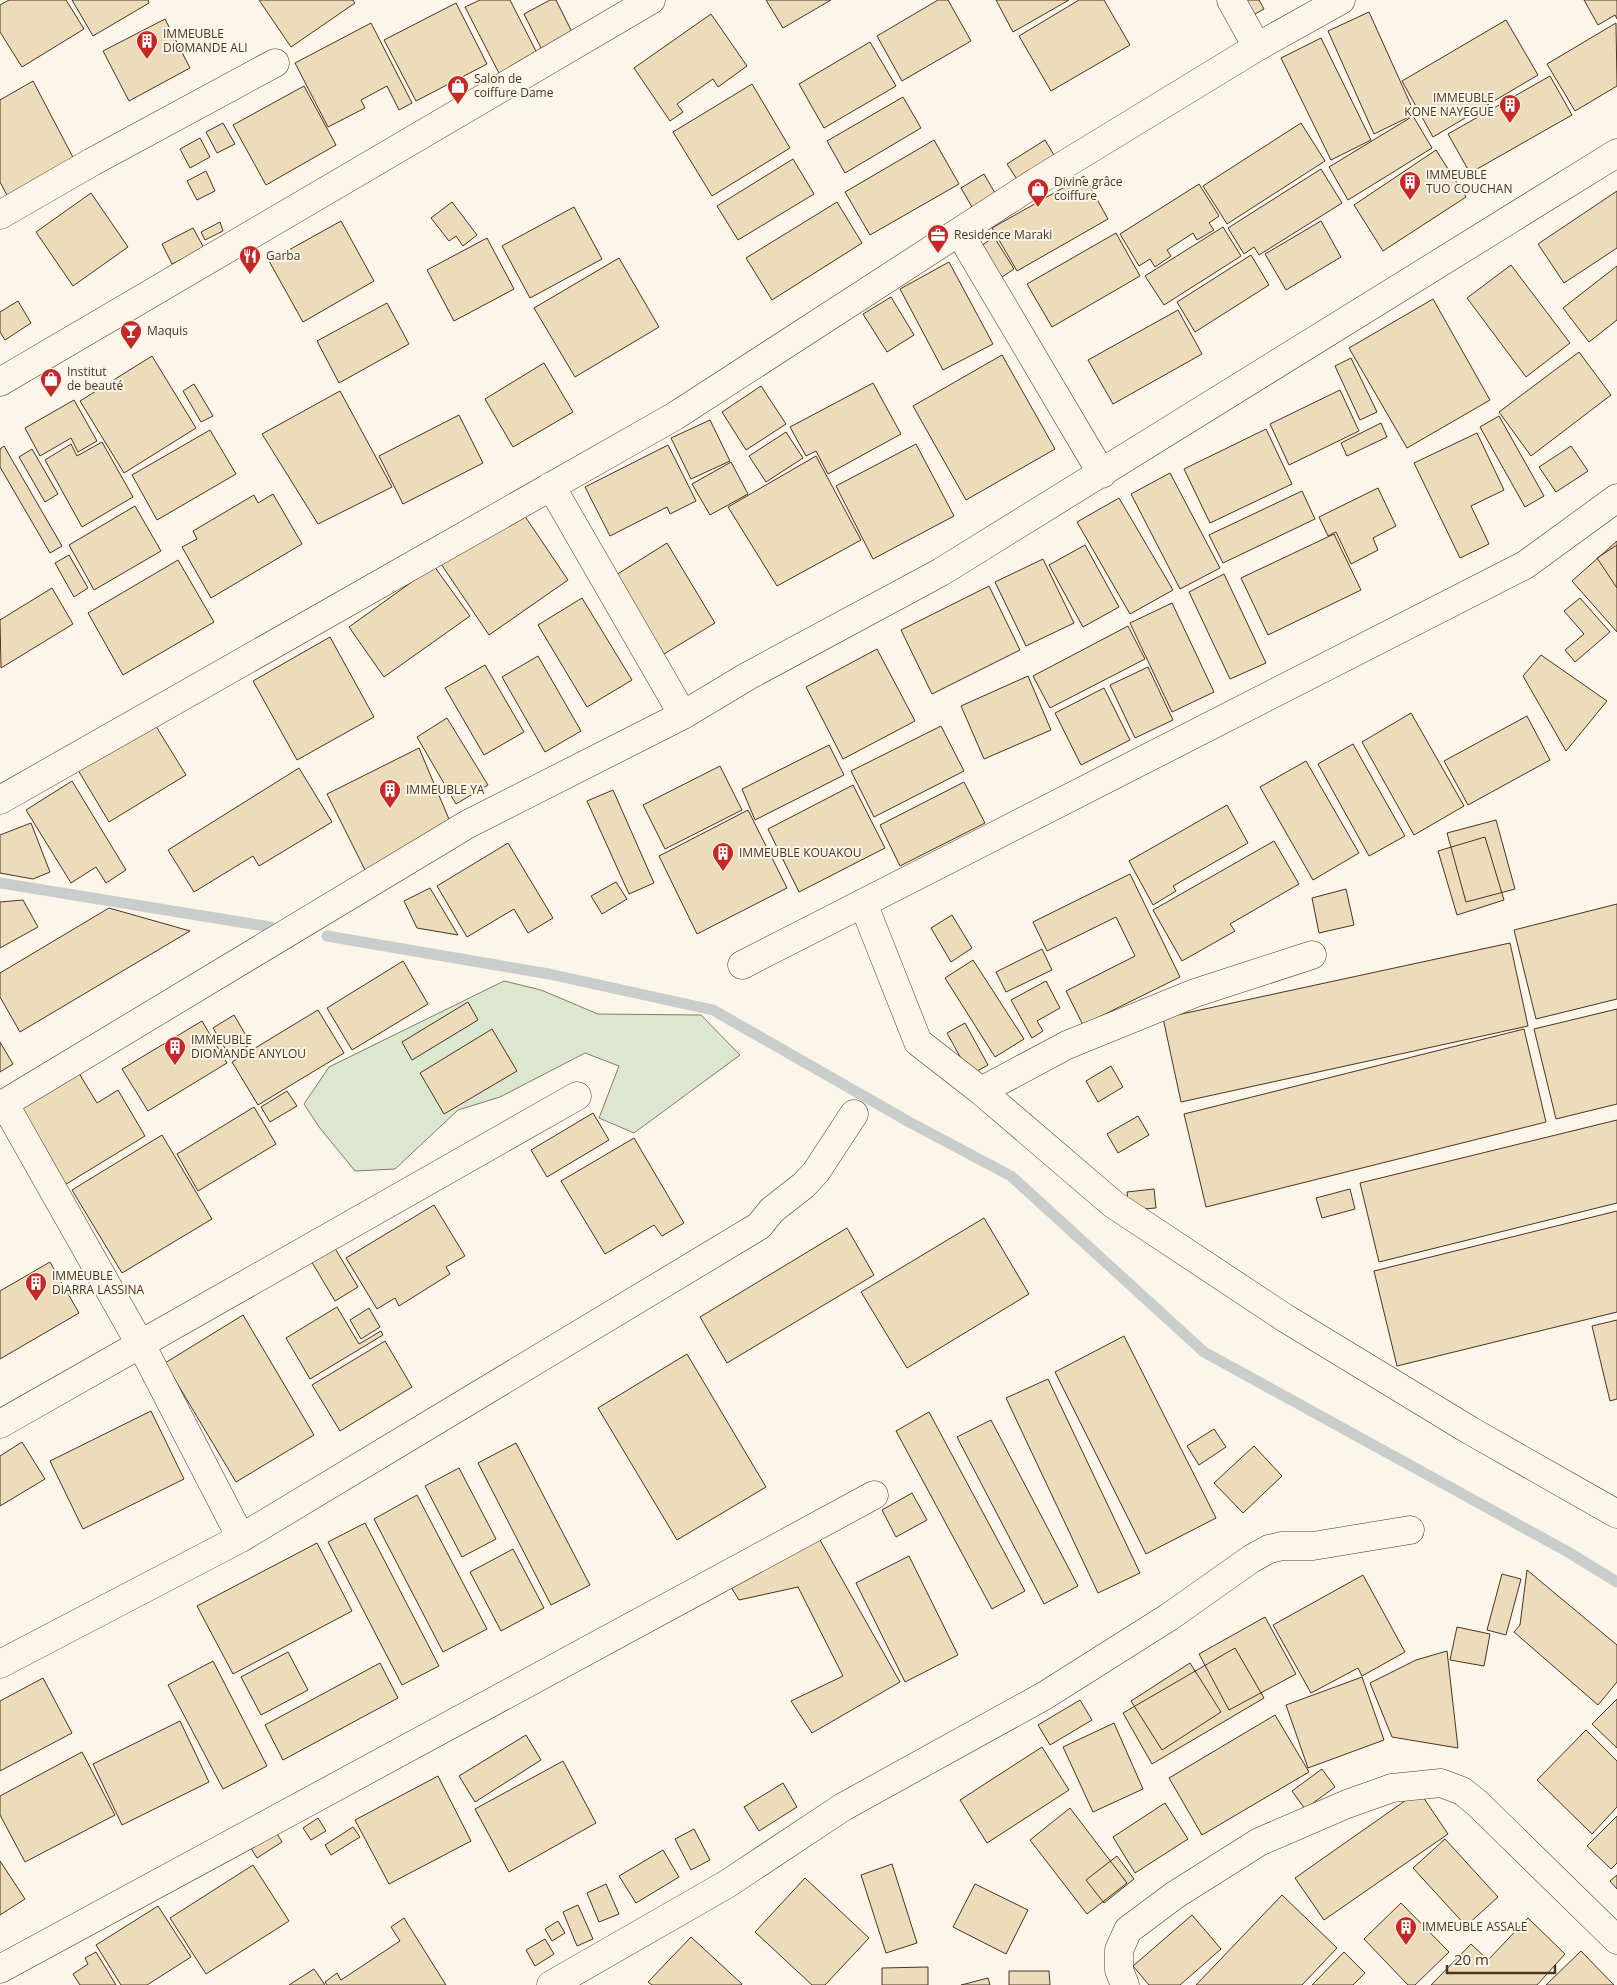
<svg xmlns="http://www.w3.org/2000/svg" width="1617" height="1985" viewBox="0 0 1617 1985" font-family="'Open Sans',sans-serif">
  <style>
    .green { fill: #dce7d0; stroke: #887966 }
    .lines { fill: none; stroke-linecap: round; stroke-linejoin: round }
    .stream { stroke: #c9cecd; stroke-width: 11 }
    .building { fill: #ecdcbc; stroke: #4a3520 }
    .minor-casing { stroke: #4a3520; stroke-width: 29 }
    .minor { stroke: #fbf6e9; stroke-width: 28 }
    .labels { text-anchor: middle; stroke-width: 4; stroke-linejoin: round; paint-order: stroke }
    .poi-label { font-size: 12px; fill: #4a3520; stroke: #fbf6e9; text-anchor: start }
  </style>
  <rect width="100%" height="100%" fill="#fbf6e9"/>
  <path class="green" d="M504,981L541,990L598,1014L701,1015L740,1055L634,1133L599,1118L619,1066L585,1053L500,1097L458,1110L395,1169L355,1171L319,1127L304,1104L329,1067Z"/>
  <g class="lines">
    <path class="stream" d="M0,883L271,927
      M327,936L549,974L713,1010L911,1123L1011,1176L1204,1352L1568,1552L1617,1582"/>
  </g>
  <path class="building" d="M9,0H66L84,29L22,67L0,32V5Z
    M72,0H148L149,3L93,36Z
    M259,0H353L355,3L291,47Z
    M480,0H510L540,59L502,79L465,7Z
    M550,0H556L575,38L544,54L524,14Z
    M766,0H831L783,28Z
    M938,0H948L971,41L902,81L877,36Z
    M996,0H1069L1013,32Z
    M1079,0H1104L1130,45L1051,91L1019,36Z
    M1235,0H1259L1264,9L1246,19Z
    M1584,0H1617V19L1615,15L1598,25Z
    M456,3L487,64L416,101L384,40Z
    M1369,12L1415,114L1374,134L1328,31Z
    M711,14L747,66L718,87L713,79L677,104L683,112L670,121L634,68Z
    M165,19L190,68L129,101L103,51Z
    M1506,20L1538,75L1433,137L1402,81Z
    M371,23L412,103L399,110L387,86L361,100L365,108L328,127L295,63Z
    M1616,23L1617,86L1575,111L1547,64Z
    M1321,38L1371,140L1331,160L1281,58Z
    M870,42L896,86L824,128L799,84Z
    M1550,76L1572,115L1470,173L1448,134Z
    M33,81L76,163L9,199L0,182V100Z
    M752,84L790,148L712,196L673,132Z
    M304,86L336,145L266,185L233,125Z
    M903,97L921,128L845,173L827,141Z
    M1413,116L1432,148L1348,200L1329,167Z
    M223,123L235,144L217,153L206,132Z
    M1301,123L1325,161L1227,224L1203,186Z
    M200,138L210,157L190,168L180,149Z
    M934,140L959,184L870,235L845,192Z
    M1045,140L1057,160L1020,184L1007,164Z
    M1436,150L1466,197L1383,251L1354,205Z
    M793,159L814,194L738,240L717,206Z
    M1321,169L1342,203L1259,255L1254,247L1244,254L1228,228Z
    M206,171L215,191L197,200L187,181Z
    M984,174L995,193L972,207L961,188Z
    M1084,176L1108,219L1017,271L992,228Z
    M1199,184L1219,216L1209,223L1214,230L1197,240L1193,233L1167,250L1171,256L1155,267L1150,259L1139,266L1120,234Z
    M1617,191V248L1564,283L1538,244Z
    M91,193L128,247L73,286L36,232Z
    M452,202L477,235L463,246L456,236L449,241L431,218Z
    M837,202L862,243L772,300L746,258Z
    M574,207L602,259L530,298L502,246Z
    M341,221L374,281L303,322L269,261Z
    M1321,221L1341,257L1286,290L1265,254Z
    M220,222L223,231L205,240L201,232Z
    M1223,227L1241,256L1164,305L1145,276Z
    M193,228L204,248L172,264L162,244Z
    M1116,233L1140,276L1052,327L1027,284Z
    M994,237L1014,269L1002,277L981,246Z
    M487,238L514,289L454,321L427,270Z
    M1251,255L1269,285L1195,332L1177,302Z
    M619,258L659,327L575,377L534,308Z
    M949,262L993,344L943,370L900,289Z
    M1511,265L1570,343L1526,377L1467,298Z
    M1617,266V320L1589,342L1563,308Z
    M891,297L914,335L887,352L863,314Z
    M1433,299L1490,400L1407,448L1349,348Z
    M18,301L31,323L5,340L0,332V312Z
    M387,303L409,344L339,383L317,341Z
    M1178,310L1202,354L1113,404L1088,360Z
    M1579,352L1611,395L1531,456L1499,412Z
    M1002,355L1055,449L966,500L913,406Z
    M152,356L196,428L124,473L80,401Z
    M1351,358L1377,412L1360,420L1335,366Z
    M544,363L573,412L513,447L485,399Z
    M873,383L901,434L828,474L816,451L806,456L790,427Z
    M194,384L213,416L201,422L183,391Z
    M761,386L786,424L746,450L722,412Z
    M1340,390L1359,431L1289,465L1270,424Z
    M340,391L392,487L318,524L262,434Z
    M74,400L97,441L78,452L71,438L40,456L25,428Z
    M459,415L483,463L403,504L379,456Z
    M1499,416L1544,496L1525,507L1480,427Z
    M710,420L730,461L691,479L671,438Z
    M1381,423L1387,437L1347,456L1341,443Z
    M1266,429L1292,484L1210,523L1184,469Z
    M210,430L236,474L157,520L132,475Z
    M786,432L803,458L766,482L749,456Z
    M1477,433L1504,490L1471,506L1489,544L1460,558L1414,463Z
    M102,442L133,497L82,527L45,460L71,444L77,456Z
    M916,444L954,516L873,559L836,486Z
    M668,445L696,501L670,514L667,507L610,536L585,487Z
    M4,446L62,546L50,553L0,467V449Z
    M1571,446L1588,471L1556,492L1539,467Z
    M32,449L58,494L45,502L19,457Z
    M816,456L861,540L777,586L728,507Z
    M731,462L748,494L710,515L692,484Z
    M1170,473L1220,568L1180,589L1131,494Z
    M1378,488L1396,526L1373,538L1378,550L1351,564L1336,532L1328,536L1319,517Z
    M1302,491L1315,519L1223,563L1209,535Z
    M273,494L302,544L211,598L182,547L197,539L193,531L254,495L258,503Z
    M1119,498L1173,590L1130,614L1077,522Z
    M135,506L161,551L94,590L69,545Z
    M518,506L568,580L489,635L439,561Z
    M1334,534L1361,590L1268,635L1241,578Z
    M1617,541V632L1572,581Z
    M667,543L715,623L664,654L616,575Z
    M1085,545L1119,607L1083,627L1049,565Z
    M1617,545V588L1597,558Z
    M69,555L88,588L74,597L55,563Z
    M1043,559L1074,623L1026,646L995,582Z
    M178,560L214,622L123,675L88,613Z
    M434,566L470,616L384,677L349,627Z
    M1224,574L1266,663L1230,679L1189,592Z
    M989,586L1020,650L932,694L901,630Z
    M52,588L73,624L1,668L0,620Z
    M582,598L632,680L587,707L538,625Z
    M1580,598L1610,632L1575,662L1565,650L1584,634L1564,611Z
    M1172,603L1214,692L1172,712L1130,623Z
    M1128,626L1145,659L1050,708L1033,676Z
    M330,637L374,717L297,760L253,681Z
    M877,649L915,721L843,759L806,687Z
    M1541,655L1607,701L1566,751L1523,676Z
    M538,656L581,731L545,752L502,677Z
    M485,665L524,732L484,755L445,688Z
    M1148,667L1173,720L1135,738L1110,685Z
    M1028,676L1051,730L984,759L961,706Z
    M1104,688L1130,740L1081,765L1055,713Z
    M1411,713L1464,806L1414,835L1362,742Z
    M1527,716L1550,760L1468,805L1444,761Z
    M447,718L488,785L456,804L417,737Z
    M154,723L186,775L109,822L78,770Z
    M941,726L964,771L874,817L851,771Z
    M1353,744L1405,836L1369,856L1318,764Z
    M829,745L844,775L755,820L742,789Z
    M419,748L451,824L365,870L327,794Z
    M1306,761L1359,853L1313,880L1260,787Z
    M720,766L742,810L665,849L643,805Z
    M299,768L332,822L259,866L253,856L194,892L168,850Z
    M72,781L126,870L106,883L96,867L71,883L26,810Z
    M964,782L985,823L900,866L880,825Z
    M853,785L885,848L799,892L768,829Z
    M613,790L654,883L629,894L587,801Z
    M1227,805L1248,843L1173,886L1176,891L1153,905L1129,861Z
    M748,810L787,888L697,934L659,856Z
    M1496,820L1515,889L1466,902L1447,833Z
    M31,823L50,872L33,879L0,873V835Z
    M1485,837L1504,900L1457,915L1438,851Z
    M1274,841L1299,884L1230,924L1235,931L1182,961L1153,910Z
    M508,843L553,918L528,933L514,909L467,937L437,886Z
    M1130,874L1180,977L1083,1025L1066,991L1135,956L1116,917L1047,951L1033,922Z
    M616,882L627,899L602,914L591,896Z
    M430,888L458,935L417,928L404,901Z
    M1346,889L1354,925L1319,933L1312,898Z
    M23,900L38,927L0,948V902Z
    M1617,904V999L1536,1019L1514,930Z
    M109,908L190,931L20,1032L0,997V973Z
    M952,915L972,948L951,962L931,928Z
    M1510,943L1528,1026L1181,1102L1163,1018Z
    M1042,949L1052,970L1006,992L996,972Z
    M973,960L1024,1039L995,1057L945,978Z
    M403,961L428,1004L352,1050L327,1008Z
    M1046,981L1060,1008L1037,1021L1043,1031L1032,1038L1011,1000Z
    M468,1002L478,1020L412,1060L402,1042Z
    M1617,1009V1104L1556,1119L1534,1029Z
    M318,1010L344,1053L258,1105L232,1062Z
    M234,1015L251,1044L230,1057L213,1028Z
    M202,1021L227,1063L148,1111L122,1069Z
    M965,1023L988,1065L970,1075L947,1033Z
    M492,1029L517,1071L444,1114L420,1073Z
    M1524,1029L1546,1122L1206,1207L1184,1114Z
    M0,1042L13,1064L0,1072Z
    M1111,1066L1123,1087L1098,1102L1086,1081Z
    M77,1070L97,1103L118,1090L145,1136L63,1186L16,1107Z
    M287,1091L297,1106L270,1122L261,1107Z
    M254,1107L276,1144L198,1191L177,1154Z
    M593,1113L609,1140L547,1177L531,1150Z
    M1138,1116L1149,1135L1118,1153L1107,1134Z
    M1617,1120V1203L1379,1262L1360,1183Z
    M162,1135L212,1219L122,1273L72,1190Z
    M634,1138L684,1223L662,1236L654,1225L605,1254L561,1181Z
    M1154,1189L1156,1208L1129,1210L1127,1192Z
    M1350,1189L1355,1209L1322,1218L1316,1198Z
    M434,1205L465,1256L446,1267L450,1274L399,1306L395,1298L377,1309L346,1258Z
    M1617,1211V1312L1397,1366L1374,1271Z
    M984,1218L1029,1294L907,1368L861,1292Z
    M847,1228L874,1275L727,1363L700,1317Z
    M333,1245L358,1287L335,1301L310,1259Z
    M50,1262L79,1313L0,1359V1291Z
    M337,1307L359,1344L381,1331L383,1335L310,1379L286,1338Z
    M369,1308L380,1327L361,1339L350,1320Z
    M243,1315L314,1435L236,1482L165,1363Z
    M1617,1320V1399L1610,1401L1592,1326Z
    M1124,1336L1216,1518L1146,1554L1055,1372Z
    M385,1341L412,1387L340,1431L312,1385Z
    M687,1354L766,1487L677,1540L598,1408Z
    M1048,1379L1140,1573L1098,1593L1006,1398Z
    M151,1411L184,1479L83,1529L50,1461Z
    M929,1412L1025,1591L992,1609L896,1431Z
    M991,1420L1078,1586L1044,1604L957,1437Z
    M1214,1429L1226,1447L1199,1465L1187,1446Z
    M22,1442L45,1479L0,1506V1456Z
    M516,1443L590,1585L551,1605L478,1463Z
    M1254,1446L1282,1476L1243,1513L1214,1483Z
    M459,1468L496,1539L462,1557L425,1486Z
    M912,1493L927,1520L896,1537L882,1510Z
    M417,1495L487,1629L443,1652L374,1519Z
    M807,1517L900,1682L812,1733L791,1701L843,1676L798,1587L739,1600L719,1568Z
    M365,1523L439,1666L402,1685L328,1542Z
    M317,1543L352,1611L233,1674L197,1606Z
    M513,1549L544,1608L501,1631L470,1572Z
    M909,1556L958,1655L905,1682L856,1583Z
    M1527,1570L1617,1645V1682L1598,1705L1514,1632L1520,1625Z
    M1502,1574L1521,1579L1506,1635L1487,1630Z
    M1363,1575L1405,1652L1362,1676L1358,1668L1311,1693L1273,1625Z
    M1265,1617L1296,1674L1229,1710L1199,1654Z
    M1457,1627L1490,1634L1484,1666L1450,1660Z
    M1235,1648L1264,1698L1152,1764L1123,1713Z
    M1447,1651L1458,1748L1392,1737L1370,1683L1416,1660Z
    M288,1652L308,1690L261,1715L241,1677Z
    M213,1661L267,1766L223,1789L168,1685Z
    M380,1663L398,1698L283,1760L265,1725Z
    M1190,1663L1221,1712L1162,1750L1131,1701Z
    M1362,1677L1384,1740L1308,1768L1286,1705Z
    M43,1678L72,1733L0,1771V1701Z
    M1617,1699V1748L1592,1724Z
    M1080,1700L1092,1720L1050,1745L1038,1725Z
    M1275,1715L1309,1772L1202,1835L1169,1778Z
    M180,1721L209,1782L122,1825L93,1764Z
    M1114,1723L1143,1789L1093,1812L1063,1747Z
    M1586,1730L1617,1761V1807L1592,1834L1537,1780Z
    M526,1735L541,1760L475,1802L459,1776Z
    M1042,1747L1069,1790L987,1843L960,1800Z
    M82,1752L115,1815L25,1862L0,1815V1796Z
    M563,1761L596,1823L509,1872L475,1809Z
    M1322,1769L1335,1787L1305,1809L1292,1791Z
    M438,1776L471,1841L389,1884L355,1820Z
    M783,1783L797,1807L759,1831L744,1807Z
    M1419,1791L1448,1834L1324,1920L1295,1878Z
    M1165,1803L1188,1839L1135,1873L1113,1837Z
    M1070,1808L1127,1883L1087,1914L1030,1840Z
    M1617,1816V1863L1611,1869L1587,1846Z
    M318,1818L326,1831L311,1840L303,1828Z
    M353,1827L360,1837L331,1855L325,1845Z
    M274,1829L282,1842L257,1858L249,1845Z
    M694,1829L710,1860L691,1870L675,1839Z
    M1445,1839L1498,1897L1466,1926L1413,1868Z
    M663,1850L679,1877L636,1903L619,1876Z
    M1117,1856L1134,1879L1104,1903L1086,1880Z
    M0,1861L25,1899L0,1915Z
    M892,1864L917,1943L886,1953L861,1875Z
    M253,1865L289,1921L206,1974L170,1918Z
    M1617,1875V1889L1610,1881Z
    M805,1878L869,1938L825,1985H812L755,1932Z
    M606,1884L619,1914L599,1922L587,1893Z
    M975,1884L1028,1910L1006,1954L953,1927Z
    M1282,1895L1337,1948L1302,1985H1196Z
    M1401,1903L1449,1952L1415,1985H1408L1364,1939Z
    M578,1905L593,1939L577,1946L563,1912Z
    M158,1906L191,1957L147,1985H121L96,1945Z
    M1192,1915L1221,1949L1180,1985H1149L1133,1966Z
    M404,1918L446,1985H327L325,1982L337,1973L341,1980L400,1941L391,1927Z
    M1528,1918L1565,1954L1537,1985H1431L1471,1944L1488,1960Z
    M558,1921L565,1933L552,1941L545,1929Z
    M691,1937L742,1984L741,1985H652L648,1982Z
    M545,1939L554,1954L535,1966L526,1950Z
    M1581,1951L1614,1985H1546Z
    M96,1952L116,1985H80L73,1974L88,1964L85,1958Z
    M1344,1952L1365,1973L1353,1985H1312Z
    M928,1967V1985H882V1968Z
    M314,1969L325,1985H289Z
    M1009,1971H1049L1050,1985H1009Z
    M988,1978L990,1985H961Z"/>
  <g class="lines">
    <g class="minor-casing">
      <path id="minor" d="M1231,0L1257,47
        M0,215L92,162L275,63
        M959,232L1102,474
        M0,382L651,0
        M551,486L683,715
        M0,800L675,416L1036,182L1257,47L1341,0
        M863,903L918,1042L981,1091L1113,1204L1285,1318L1471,1431L1617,1514
        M742,965L1525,565L1617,498
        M981,1091L1067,1045L1195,993L1312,955
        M4,1103L148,1358L241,1538
        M0,1106L468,824L683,715L748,676L941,572L1617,153
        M0,1424L577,1096
        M0,1664L241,1538L759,1226L772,1210L804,1185L816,1172L854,1114
        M0,1969L874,1495
        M551,1985L727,1884L843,1807L1044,1696L1169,1617L1251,1559L1269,1549L1282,1546H1313L1410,1530
        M1125,1985L1119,1970V1950L1128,1930L1175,1895L1259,1842L1347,1804L1392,1788L1441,1783L1462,1791L1477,1803L1617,1940"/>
    </g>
    <use href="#minor" class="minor"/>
  </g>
  <defs>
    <g id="building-pin" transform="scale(1.125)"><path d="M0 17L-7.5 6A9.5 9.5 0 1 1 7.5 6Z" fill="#c62828" stroke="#fbf6e9"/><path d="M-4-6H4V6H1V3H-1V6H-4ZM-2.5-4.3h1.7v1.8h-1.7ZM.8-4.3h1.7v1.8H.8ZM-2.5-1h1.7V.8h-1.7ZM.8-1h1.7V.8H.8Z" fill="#fff"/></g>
    <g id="shop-pin" transform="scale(1.125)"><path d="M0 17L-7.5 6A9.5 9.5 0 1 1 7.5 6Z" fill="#c62828" stroke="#fbf6e9"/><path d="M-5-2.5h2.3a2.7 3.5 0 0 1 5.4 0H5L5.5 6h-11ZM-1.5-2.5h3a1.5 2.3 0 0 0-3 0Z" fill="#fff"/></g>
    <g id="office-pin" transform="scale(1.125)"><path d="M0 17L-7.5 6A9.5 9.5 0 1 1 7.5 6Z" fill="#c62828" stroke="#fbf6e9"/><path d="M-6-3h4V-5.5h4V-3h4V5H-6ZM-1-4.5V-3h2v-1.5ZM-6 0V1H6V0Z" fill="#fff"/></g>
    <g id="restaurant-pin" transform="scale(1.125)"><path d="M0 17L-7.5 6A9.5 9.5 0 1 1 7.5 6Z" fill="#c62828" stroke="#fbf6e9"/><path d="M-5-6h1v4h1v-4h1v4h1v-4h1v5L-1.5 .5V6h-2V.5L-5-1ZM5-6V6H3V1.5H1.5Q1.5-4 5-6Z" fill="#fff"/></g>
    <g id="bar-pin" transform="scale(1.125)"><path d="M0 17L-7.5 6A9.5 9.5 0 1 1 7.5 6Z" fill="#c62828" stroke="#fbf6e9"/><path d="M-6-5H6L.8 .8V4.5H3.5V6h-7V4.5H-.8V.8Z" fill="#fff"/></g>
  </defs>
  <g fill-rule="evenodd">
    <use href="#building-pin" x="147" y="41"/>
    <use href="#shop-pin" x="458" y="86"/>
    <use href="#building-pin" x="1510" y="105"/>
    <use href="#building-pin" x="1410" y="182"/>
    <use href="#shop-pin" x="1038" y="189"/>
    <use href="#office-pin" x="938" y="235"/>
    <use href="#restaurant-pin" x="250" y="256"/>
    <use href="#bar-pin" x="131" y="331"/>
    <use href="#shop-pin" x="51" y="379"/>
    <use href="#building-pin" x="390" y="790"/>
    <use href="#building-pin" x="723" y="853"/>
    <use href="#building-pin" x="175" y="1047"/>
    <use href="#building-pin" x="36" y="1283"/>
    <use href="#building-pin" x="1406" y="1927"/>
  </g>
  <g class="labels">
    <g class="poi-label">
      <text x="163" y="38">IMMEUBLE<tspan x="163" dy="14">DIOMANDE ALI</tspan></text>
      <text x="474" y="83">Salon de<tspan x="474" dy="14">coiffure Dame</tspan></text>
      <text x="1494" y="102" text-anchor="end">IMMEUBLE<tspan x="1494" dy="14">KONE NAYEGUE</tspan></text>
      <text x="1426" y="179">IMMEUBLE<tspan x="1426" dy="14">TUO COUCHAN</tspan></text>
      <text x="1054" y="186">Divine grâce<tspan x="1054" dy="14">coiffure</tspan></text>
      <text x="954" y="239">Residence Maraki</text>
      <text x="266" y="260">Garba</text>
      <text x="147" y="335">Maquis</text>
      <text x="67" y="376">Institut<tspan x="67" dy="14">de beauté</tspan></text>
      <text x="406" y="794">IMMEUBLE YA</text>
      <text x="739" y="857">IMMEUBLE KOUAKOU</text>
      <text x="191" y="1044">IMMEUBLE<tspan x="191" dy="14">DIOMANDE ANYLOU</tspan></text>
      <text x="52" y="1280">IMMEUBLE<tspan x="52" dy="14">DIARRA LASSINA</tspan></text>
      <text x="1422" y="1931">IMMEUBLE ASSALE</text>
    </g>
  </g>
  <path d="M1447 1965v8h108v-8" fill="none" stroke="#4a3520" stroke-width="2.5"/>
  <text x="1454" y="1965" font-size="15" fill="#4a3520" stroke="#fbf6e9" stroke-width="4" paint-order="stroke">20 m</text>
</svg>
